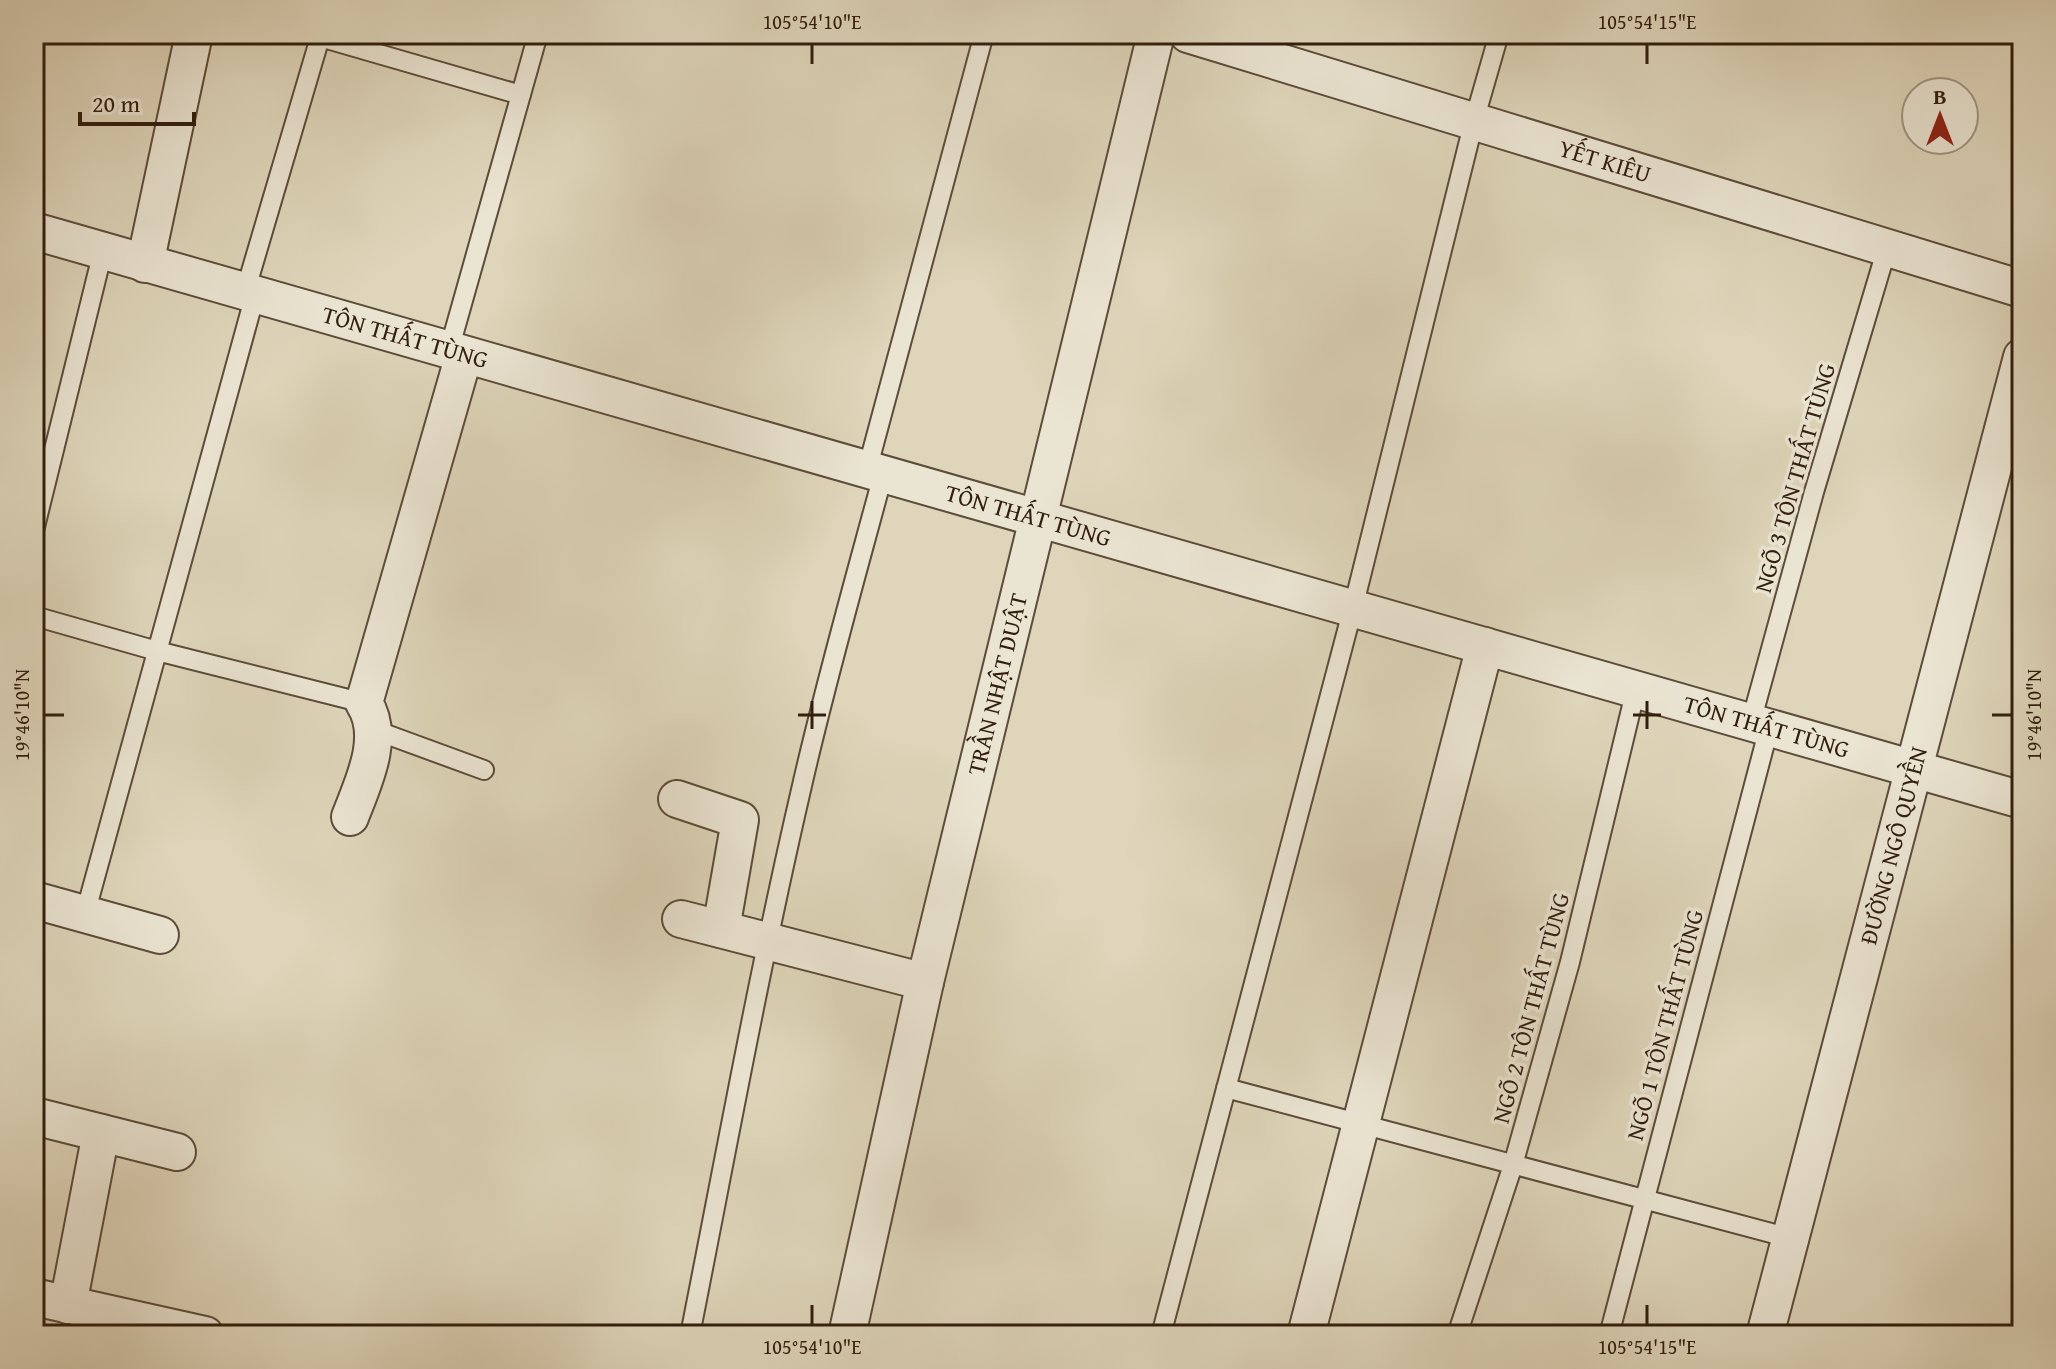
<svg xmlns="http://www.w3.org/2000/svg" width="2056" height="1369" viewBox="0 0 2056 1369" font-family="'Gentium Book Plus',serif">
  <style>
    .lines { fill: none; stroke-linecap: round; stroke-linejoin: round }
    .lane-casing { stroke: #5d4c39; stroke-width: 22 }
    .street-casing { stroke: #5d4c39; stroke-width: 40 }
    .lane { stroke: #eae4d2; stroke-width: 18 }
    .street { stroke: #eae4d2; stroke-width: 36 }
    .ticks { fill: none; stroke: #321e0e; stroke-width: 3 }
    .labels { text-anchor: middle; stroke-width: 7; stroke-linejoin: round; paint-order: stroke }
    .street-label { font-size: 24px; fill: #321e0e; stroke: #eae4d2 }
    .neatline { fill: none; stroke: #321e0e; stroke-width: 3 }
    .ticks-label { font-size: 20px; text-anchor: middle; fill: #321e0e }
  </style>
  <rect width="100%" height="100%" fill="#ded5ba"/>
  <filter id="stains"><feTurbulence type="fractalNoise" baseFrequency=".0025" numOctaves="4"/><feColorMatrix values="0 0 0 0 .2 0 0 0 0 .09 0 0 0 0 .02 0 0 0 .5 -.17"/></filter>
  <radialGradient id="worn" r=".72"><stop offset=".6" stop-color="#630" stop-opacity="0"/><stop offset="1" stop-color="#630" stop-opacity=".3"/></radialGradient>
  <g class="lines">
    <g class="lane-casing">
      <path id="lane" d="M320,37L521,95
        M245,292L321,34
        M449,350L538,34
        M867,470L984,34
        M34,531L103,251
        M34,616L157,651L364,703
        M1751,722L1814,492L1887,248
        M372,729L484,770
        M85,914L255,295
        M1226,1088L1790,1238
        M690,1335C726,1153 759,971 801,790C825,684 855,579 883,475
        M1161,1335L1353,608L1474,121L1499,34
        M1457,1335L1513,1165L1570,962L1636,689
        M1609,1335L1769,728"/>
    </g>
    <g class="street-casing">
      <g id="street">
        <path id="s1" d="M1188,34L2022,289"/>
        <path id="s2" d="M34,231L2022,800"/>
        <path d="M145,264L194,34"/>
        <path d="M677,799L740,820L721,929"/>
        <path d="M350,817C363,783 386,737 364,703L464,355"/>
        <path d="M34,900L160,935"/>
        <path d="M681,919L925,982"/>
        <path d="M34,1116L177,1152"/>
        <path d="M34,1297L205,1335"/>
        <path d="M68,1305L101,1133"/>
        <path id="s3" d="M847,1335L925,982L1156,34"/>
        <path d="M1306,1335L1485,646"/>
        <path id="s4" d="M1765,1335L2022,357"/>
      </g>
    </g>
    <use href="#lane" class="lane"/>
    <use href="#street" class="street"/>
  </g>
  <path class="ticks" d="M812,44V64M1647,44V64M812,701V729M1647,701V729M44,715H64M798,715H826M1633,715H1661M1992,715H2012M812,1305V1325M1647,1305V1325"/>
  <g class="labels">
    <g class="street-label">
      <text dy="8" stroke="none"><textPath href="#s1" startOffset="436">YẾT KIÊU</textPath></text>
      <text dy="8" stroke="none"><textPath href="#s2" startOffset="386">TÔN THẤT TÙNG</textPath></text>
      <text transform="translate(1795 478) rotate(-74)" y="8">NGÕ 3 TÔN THẤT TÙNG</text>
      <text dy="8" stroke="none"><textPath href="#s2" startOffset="1034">TÔN THẤT TÙNG</textPath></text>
      <text dy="8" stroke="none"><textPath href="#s3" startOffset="668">TRẦN NHẬT DUẬT</textPath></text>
      <text dy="8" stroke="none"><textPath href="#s2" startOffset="1802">TÔN THẤT TÙNG</textPath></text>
      <text dy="8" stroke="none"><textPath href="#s4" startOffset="506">ĐƯỜNG NGÔ QUYỀN</textPath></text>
      <text transform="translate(1531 1008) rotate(-75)" y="8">NGÕ 2 TÔN THẤT TÙNG</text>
      <text transform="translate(1665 1025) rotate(-75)" y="8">NGÕ 1 TÔN THẤT TÙNG</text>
    </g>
  </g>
  <rect width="2056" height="1369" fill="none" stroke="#ded5ba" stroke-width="88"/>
  <g transform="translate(1940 116)"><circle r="38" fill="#eae4d2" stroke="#a09584" stroke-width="2"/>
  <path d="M0-6L14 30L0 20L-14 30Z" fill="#8f2418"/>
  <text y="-12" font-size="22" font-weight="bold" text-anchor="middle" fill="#321e0e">B</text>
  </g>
  <path d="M80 112v12h114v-12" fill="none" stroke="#321e0e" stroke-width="4"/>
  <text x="92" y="112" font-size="24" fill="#321e0e" stroke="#eae4d2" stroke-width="6" paint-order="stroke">20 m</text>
  <rect x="44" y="44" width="1968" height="1281" class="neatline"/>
  <g class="ticks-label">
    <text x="812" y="29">105°54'10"E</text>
    <text x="1647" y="29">105°54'15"E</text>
    <text transform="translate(22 715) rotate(-90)" y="7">19°46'10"N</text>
    <text transform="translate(2034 715) rotate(-90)" y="7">19°46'10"N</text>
    <text x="812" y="1354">105°54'10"E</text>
    <text x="1647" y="1354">105°54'15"E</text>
  </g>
  <rect width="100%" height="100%" filter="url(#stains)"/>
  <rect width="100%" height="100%" fill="url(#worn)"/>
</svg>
